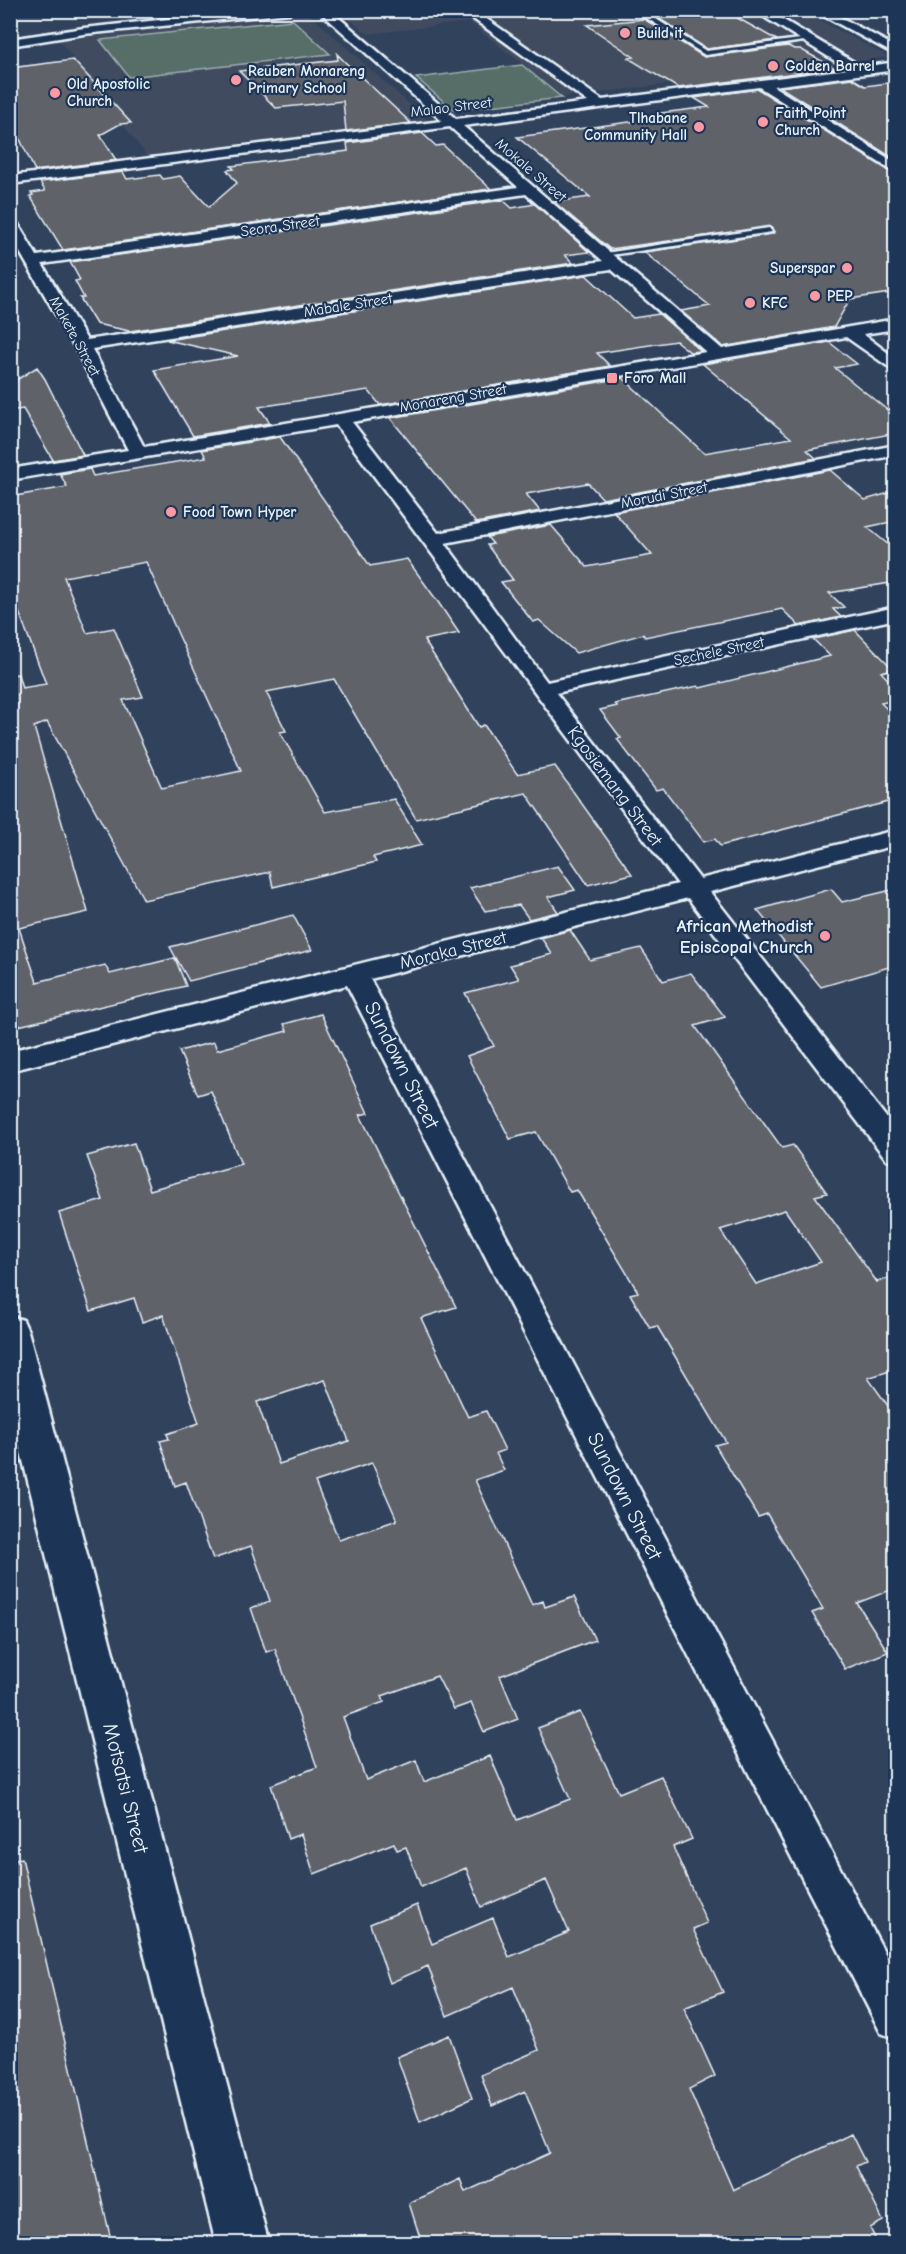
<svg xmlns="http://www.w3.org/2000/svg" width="906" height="2254" viewBox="0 0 906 2254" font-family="'Comic Neue',sans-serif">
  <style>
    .built { fill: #3f4c61 }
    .green { fill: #576d68; stroke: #a0afb0; stroke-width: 1.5 }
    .building { fill: #60626a; stroke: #e8f1f8; stroke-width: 1.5; fill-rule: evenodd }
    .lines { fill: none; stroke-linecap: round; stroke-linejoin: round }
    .service-casing { stroke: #e8f1f8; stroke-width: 5 }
    .minor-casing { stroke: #e8f1f8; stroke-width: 5 }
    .tertiary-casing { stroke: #e8f1f8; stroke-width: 5 }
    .service { fill: #1d3557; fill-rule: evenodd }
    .minor { fill: #1d3557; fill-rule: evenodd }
    .tertiary { fill: #1d3557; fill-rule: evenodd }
    .poi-dot { fill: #ff9aa2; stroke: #1d3557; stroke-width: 2 }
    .labels { text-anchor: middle; stroke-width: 4.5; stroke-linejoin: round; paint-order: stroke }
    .far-poi-label { font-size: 15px; font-weight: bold; fill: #e8f1f8; stroke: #1d3557; text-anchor: start }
    .far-street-label { font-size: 15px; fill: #e8f1f8; stroke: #1d3557 }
    .street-label { font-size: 18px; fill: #e8f1f8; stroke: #1d3557 }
    .poi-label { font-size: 18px; font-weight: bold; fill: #e8f1f8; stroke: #1d3557; text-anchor: end }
    .near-street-label { font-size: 21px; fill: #e8f1f8; stroke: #1d3557 }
  </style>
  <rect width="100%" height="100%" fill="#31425d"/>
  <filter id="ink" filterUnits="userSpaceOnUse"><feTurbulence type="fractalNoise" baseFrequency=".0167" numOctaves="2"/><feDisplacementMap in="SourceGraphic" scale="12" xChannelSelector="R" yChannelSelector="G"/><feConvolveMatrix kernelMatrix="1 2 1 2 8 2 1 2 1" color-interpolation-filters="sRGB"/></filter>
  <g filter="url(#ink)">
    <path class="built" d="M339,11H802L889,57L564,97L469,22L368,34Z
      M309,14L427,120L147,156L59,40Z"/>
    <path class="green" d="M293,20L330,54L129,77L100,40Z
      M522,65L562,98L454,110L416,78Z"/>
    <path class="building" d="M723,10L777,40L707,49L658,18Z
      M644,19L704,57L788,46L794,49H800L835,68L678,88L628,58L634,57L587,25Z
      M337,54L345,62L411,123L346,131L343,101L276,108L239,71L338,60Z
      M73,60L131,123L120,124L100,135L116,160L35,171L10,118V68Z
      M852,78L865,86L896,82V160L780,87Z
      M758,89L896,175V292L850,299L834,327L723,347L681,311L710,306L644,252L772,234L774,232L771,227L610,249L554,202L590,197L517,137L667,117L661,113L709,107L694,98Z
      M422,133L436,146L443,145L491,189L63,250L30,196L33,195L31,193L45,191L40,182L123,172L127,179L160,175L163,179L180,176L209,207L237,183L227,170L234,169L231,166L348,151L347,143Z
      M503,200L512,208L535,204L589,252L565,255L573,263L130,331L96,324L80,298H84L75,281L80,280L70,262Z
      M586,275L633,318L659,314L701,351L690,352L676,341L597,353L610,366L380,405L368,390L265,406L259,407L270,423L193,436L154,370L238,356L167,340Z
      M829,342L857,364L835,368L896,417V433L807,450L816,458L603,499L588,483L526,494L540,511L476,523L390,418L623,378L704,453L791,438L703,364Z
      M37,367L45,379L83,455L53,460L23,409L10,411V384Z
      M280,437L370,566L407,559L438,602L459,633L424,640L479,727L484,725L517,774L555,766L632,874L588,885L526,793L416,819L334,679L266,692L286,731L280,732L325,812L394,799L422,845L373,857L376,862L273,887L270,872L144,900L47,722L34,727L88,912L19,928L37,982L105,965L110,974L175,958L186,986L10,1028V675L18,674L22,688L46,684L10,588V497L67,487L60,474L90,469L93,476L206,457L202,450ZM146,562L179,636L241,771L162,788L123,700L143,697L114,628L87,633L64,577Z
      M830,470L865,500L896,491V521L867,527L896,551V582L829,593L844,607L833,609L841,617L799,626L782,609L645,637L643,634L576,653L539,620L533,622L501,582L513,580L487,545L493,544L487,537L551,525L587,567L652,555L614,512Z
      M855,630L893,669L881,672L896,688V700L881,703L896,718V800L720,846L715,839L704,842L663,788L656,790L617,739L621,738L600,710L617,706L615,704L698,686L700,688L830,656L813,639Z
      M558,866L575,890L548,897L558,912L529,919L519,905L485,911L470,888Z
      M831,889L842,902L896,889V965L821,987L757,910Z
      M293,915L312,950L189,981L170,947Z
      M570,930L590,960L641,948L663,981L691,973L725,1017L695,1026L782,1148L793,1145L815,1176L827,1193L815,1196L877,1282L896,1276V1369L868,1378L896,1417V1588L857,1603L888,1652L845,1669L812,1613L823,1609L767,1514L758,1517L715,1445L726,1442L657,1326L650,1328L630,1294L638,1292L577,1190L570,1192L536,1132L510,1139L467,1056L494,1046L465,993L519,979L510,965L552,954L541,938ZM785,1210L821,1262L756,1284L720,1230Z
      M321,1014L368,1113L360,1115L456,1307L421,1318L468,1417L486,1411L505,1450L496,1453L504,1470L475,1480L532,1605L543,1601L545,1607L574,1597L595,1640L500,1676L518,1719L484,1732L471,1703L454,1709L437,1676L382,1696L384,1702L343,1717L366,1780L416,1760L424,1782L490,1756L517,1820L570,1799L538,1728L580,1712L619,1793L661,1776L692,1839L673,1847L707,1923L693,1929L723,1992L684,2008L715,2076L689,2089L733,2190L851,2134L865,2162L856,2166L883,2221L870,2228L878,2244H422L409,2203L460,2179L465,2192L550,2153L525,2091L492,2106L481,2075L539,2050L513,1987L447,2016L428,1966L390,1983L370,1924L417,1905L432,1944L493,1918L509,1957L569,1932L546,1880L481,1907L466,1868L421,1887L406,1847L397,1850L394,1843L314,1874L301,1834L288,1839L271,1785L317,1767L275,1649L266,1652L251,1608L270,1601L251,1546L213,1559L186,1482L175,1486L160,1441L169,1439L167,1434L199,1423L163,1315L142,1322L134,1298L91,1311L59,1213L103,1200L87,1156L134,1143L150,1190L241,1164L211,1091L198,1095L179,1051L214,1042L217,1050L287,1031L284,1024ZM325,1380L349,1441L279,1464L257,1402ZM372,1463L397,1520L339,1540L315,1482Z
      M22,1858L112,2244H10V1860Z
      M449,2035L472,2098L420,2122L397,2057Z"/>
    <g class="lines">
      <g class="service-casing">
        <path id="service" d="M642,10L706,51L808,38L811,40L705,55L634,10Z
          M769,228L772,232L603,256L599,254Z"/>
      </g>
      <g class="minor-casing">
        <path id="minor" d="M252,10H295L290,13L84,34L10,46V39L84,28Z
          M318,10H330L456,119L588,102L461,10H474L602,100L848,69L753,10H767L862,67L896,62V70L773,86L896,163V173L759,87L463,126L722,349L896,319V329L863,334L896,359V372L846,337L352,422L438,533L896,445V455L445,543L547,682L896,607V619L556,693L700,879L896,830V845L710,892L896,1130V1162L886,1159L688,898L370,979L896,1974V2039L881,2033L347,985L10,1071V1051L678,884L336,425L10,480V469L128,450L74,346L10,235V218L15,219L37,256L518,187L450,127L10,184V176L442,121ZM526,194L603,261L87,340L42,264ZM611,269L706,352L144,447L92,349Z
          M813,10H827L896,47V55Z"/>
      </g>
      <g class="tertiary-casing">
        <path id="tertiary" d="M10,1316L23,1320L28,1331L269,2244H216L10,1408Z"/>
      </g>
      <use href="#service" class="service"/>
      <use href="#minor" class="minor"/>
      <use href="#tertiary" class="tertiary"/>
    </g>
  </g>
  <g class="poi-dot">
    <circle cx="625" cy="33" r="6"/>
    <circle cx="773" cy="66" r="6"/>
    <circle cx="236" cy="80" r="6"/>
    <circle cx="55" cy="93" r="6"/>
    <circle cx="763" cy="122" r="6"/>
    <circle cx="699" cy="127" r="6"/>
    <circle cx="847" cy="268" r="6"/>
    <circle cx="815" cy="296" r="6"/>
    <circle cx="750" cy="303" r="6"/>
    <rect x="606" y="372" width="12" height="12" rx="3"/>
    <circle cx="171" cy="512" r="6"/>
    <circle cx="825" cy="936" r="6"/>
  </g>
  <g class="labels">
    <g class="far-poi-label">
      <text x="637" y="38">Build it</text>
      <text x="785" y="71">Golden Barrel</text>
      <text x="248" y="76">Reuben Monareng<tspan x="248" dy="17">Primary School</tspan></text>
      <text x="67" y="89">Old Apostolic<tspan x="67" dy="17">Church</tspan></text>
      <text x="775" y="118">Faith Point<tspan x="775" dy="17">Church</tspan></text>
      <text x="687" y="123" text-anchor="end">Tlhabane<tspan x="687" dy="17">Community Hall</tspan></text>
      <text x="835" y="273" text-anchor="end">Superspar</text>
      <text x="827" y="301">PEP</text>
      <text x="762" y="308">KFC</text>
      <text x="624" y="383">Foro Mall</text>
      <text x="183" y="517">Food Town Hyper</text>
    </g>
    <g class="far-street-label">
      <text transform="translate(451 107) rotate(-7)" y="5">Malao Street</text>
      <text transform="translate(531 170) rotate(41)" y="5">Mokale Street</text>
      <text transform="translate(280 226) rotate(-8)" y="5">Seora Street</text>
      <text transform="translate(348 305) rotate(-9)" y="5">Mabale Street</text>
      <text transform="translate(75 336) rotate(61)" y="5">Makete Street</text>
      <text transform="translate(453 398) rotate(-10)" y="5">Monareng Street</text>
      <text transform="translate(664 495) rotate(-11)" y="5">Morudi Street</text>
      <text transform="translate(719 651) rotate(-12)" y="5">Sechele Street</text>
    </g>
    <g class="street-label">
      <text transform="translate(615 786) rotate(53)" y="6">Kgosiemang Street</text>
      <text transform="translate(453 950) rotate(-14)" y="6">Moraka Street</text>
    </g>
    <g class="poi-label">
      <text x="813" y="932">African Methodist<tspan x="813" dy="21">Episcopal Church</tspan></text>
    </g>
    <g class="near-street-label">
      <text transform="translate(402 1065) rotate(63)" y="7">Sundown Street</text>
      <text transform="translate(625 1496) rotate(63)" y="7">Sundown Street</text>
      <text transform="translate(126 1788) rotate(76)" y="7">Motsatsi Street</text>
    </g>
  </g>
  <rect width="906" height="2254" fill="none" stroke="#1d3557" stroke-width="36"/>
  <rect x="18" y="18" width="870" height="2218" fill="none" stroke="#e8f1f8" stroke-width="2" filter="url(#ink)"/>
</svg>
